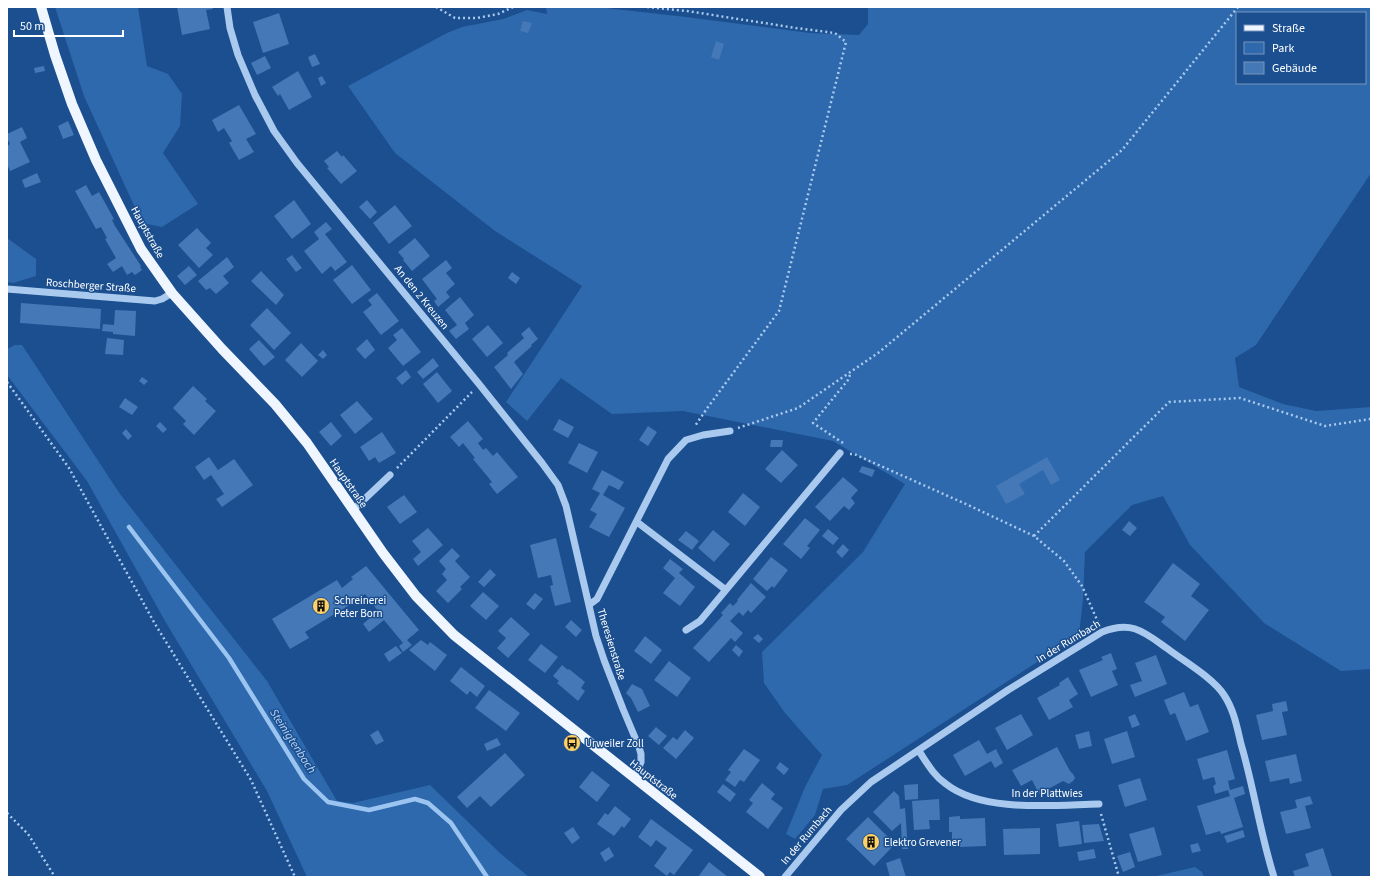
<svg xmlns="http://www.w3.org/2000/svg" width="1378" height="884" viewBox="0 0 1378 884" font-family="'Source Sans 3',sans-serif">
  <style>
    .green { fill: #2e69ad; fill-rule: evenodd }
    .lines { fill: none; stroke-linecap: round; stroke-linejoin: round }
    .stream { stroke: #9cc4f0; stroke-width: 4.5 }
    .building { fill: #4478b7 }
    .path { stroke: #a9c9ee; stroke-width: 2.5; stroke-dasharray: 2 3; stroke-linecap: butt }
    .minor { stroke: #a9c9ee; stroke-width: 7 }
    .major { stroke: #f0f6ff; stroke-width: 10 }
    .labels { text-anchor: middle; stroke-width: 3; stroke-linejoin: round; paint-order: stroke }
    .street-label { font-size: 11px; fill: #fff; stroke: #1b4f8f }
    .poi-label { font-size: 11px; fill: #fff; stroke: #1b4f8f; text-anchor: start }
    .water-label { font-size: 12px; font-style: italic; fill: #b5d3f5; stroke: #1b4f8f }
  </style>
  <rect width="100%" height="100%" fill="#1b4f8f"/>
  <path class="green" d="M55,7H138L147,66L168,74L182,94L180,126L163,153L198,204L162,227L142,223L84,96Z
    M546,7H597L686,17L810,33L859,35L868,24V7H1371V173L1256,345L1235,358L1239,387L1283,404L1316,411L1371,407V669L1341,671L1264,623L1190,545L1163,496L1132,505L1085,552L1083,599L1079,635L847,785L823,789L815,815L795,839L786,834L805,787L822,755L785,713L764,683L762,652L863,552L905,484L833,441L683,411L612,414L561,378L527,421L506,402L582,286L495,231L395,153L348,86L447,33L462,27L503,19L527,10L547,14ZM1237,13H1365V83H1237Z
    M7,238L36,259V276L13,283L7,282Z
    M15,345H22L120,494L267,681L337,801L353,803L430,785L501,854L529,877H307L267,791L165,621L87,481L7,375V349Z
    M1195,867L1202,872L1204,877H1152Z"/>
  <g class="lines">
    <path class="stream" d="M129,527L229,658L304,779L328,802L369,810L415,799L428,803L451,823L487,877"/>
  </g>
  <path class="building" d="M177,7H212L213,9L206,10L210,29L182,35Z
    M279,13L289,44L263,53L253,22Z
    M523,21L532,23L528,33L520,31Z
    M716,41L724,44L719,60L711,57Z
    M315,54L320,64L312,67L308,57Z
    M265,56L271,68L257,75L251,63Z
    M44,66L45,71L35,73L34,68Z
    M298,71L312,97L289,110L280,94L278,96L272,87Z
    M322,76L326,83L321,86L318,78Z
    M239,105L256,134L246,139L254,152L239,160L229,143L232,141L224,128L218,132L212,120Z
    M68,121L74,135L63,139L58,126Z
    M22,127L27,138L20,142L30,162L10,171L7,164V146L10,144L7,138V134Z
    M337,151L342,157L343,155L357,171L341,184L327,168L329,167L324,161Z
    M37,173L41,182L25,188L22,180Z
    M86,185L92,196L99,192L114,219L112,220L115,226L141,266L140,267L142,270L135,275L132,272L127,275L122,266L113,272L107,264L116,258L105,239L107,238L101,227L96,229L75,191Z
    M294,200L311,224L292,239L274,216Z
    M367,200L377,212L370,219L359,207Z
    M395,205L412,226L389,244L373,223Z
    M326,222L332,229L325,234L347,262L335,271L331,266L322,274L304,251L319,239L314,232Z
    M197,228L211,243L206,248L213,255L199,268L178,245Z
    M415,238L430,256L412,271L403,260L404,259L398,252Z
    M292,255L302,268L296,272L286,259Z
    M227,257L234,267L223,276L229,283L216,294L210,288L206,290L198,281Z
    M446,260L452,268L446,273L455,284L446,292L450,297L438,307L434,301L437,299L422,279Z
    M352,265L371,290L352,304L333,280Z
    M189,266L197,275L185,285L177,276Z
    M261,271L284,295L276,305L251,281Z
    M512,272L520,278L516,284L508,278Z
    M377,293L399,321L381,335L363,312L372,305L368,300Z
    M460,297L474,315L465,323L469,329L456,339L449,331L457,325L445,310Z
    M21,303L101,309L100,329L20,323Z
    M267,308L291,333L274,350L250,325Z
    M115,310L136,311L135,336L113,334V332L102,331L103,324L114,325Z
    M488,325L503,343L487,357L472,339Z
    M529,327L538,339L531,345L532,346L514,362L523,374L511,389L494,367L508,355L507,353L524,338L521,334Z
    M402,328L421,352L403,366L388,348L397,340L393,335Z
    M107,338L124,340L123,355L105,354Z
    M367,339L375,350L365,359L356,349Z
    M259,340L275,357L264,366L249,349Z
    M301,343L318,361L302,377L285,360Z
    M323,350L327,355L323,359L318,355Z
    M433,358L439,366L423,379L417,372Z
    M406,370L411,377L402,385L396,378Z
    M437,372L452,391L438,403L423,384Z
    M142,377L148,381L144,385L139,381Z
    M193,386L207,399L205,401L216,411L194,435L183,424L186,421L173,408Z
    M125,398L138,407L132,415L119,407Z
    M357,401L373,419L355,434L340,415Z
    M559,419L574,427L568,438L553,430Z
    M468,421L483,439L478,443L483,450L486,448L493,456L497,452L518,477L497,494L489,484L492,482L473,459L475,458L463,443L459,447L450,437Z
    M160,422L167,429L163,433L156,426Z
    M331,422L342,436L331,446L319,432Z
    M648,426L657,432L648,446L639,440Z
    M126,429L132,436L128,440L122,433Z
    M382,432L396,453L379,463L375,457L369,461L360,447Z
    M771,440H783L782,447H770Z
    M579,443L598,452L587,473L568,463Z
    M782,450L798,465L781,483L765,469Z
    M209,457L218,470L234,459L253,485L222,507L216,499L224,494L211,475L204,480L195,467Z
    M1047,457L1060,480L1051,485L1043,470L1019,484L1025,494L1006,504L996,486Z
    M862,466L875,470L872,477L859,472Z
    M602,470L624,482L619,490L609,485L603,495L625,508L609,537L589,527L597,514L590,510L600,493L592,489Z
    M843,477L858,490L851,498L855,503L849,510L844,506L830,521L815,507Z
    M743,493L760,507L745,526L728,512Z
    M404,495L417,512L400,524L387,507Z
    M805,518L820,530L807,546L810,548L801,559L783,544Z
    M1129,521L1137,528L1130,536L1122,530Z
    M428,528L443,545L418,566L413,559L421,552L412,541Z
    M828,529L839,538L833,545L822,536Z
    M713,530L730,544L714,562L698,548Z
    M686,531L699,541L692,550L678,540Z
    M556,538L571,602L555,606L550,586L553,585L551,575L538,578L530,545Z
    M843,544L849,550L842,558L836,552Z
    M452,548L460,556L455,561L470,577L460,587L462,589L448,603L436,591L447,580L442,574L446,569L439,561Z
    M771,557L788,570L774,588L772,586L767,591L753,579Z
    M670,559L683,569L679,573L695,587L680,606L663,593L675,578L663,568Z
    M1173,563L1200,584L1191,596L1209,610L1185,641L1161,622L1165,617L1144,602Z
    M366,566L419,630L407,640L412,645L403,652L399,646L403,643L384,620L369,632L363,624L378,611L365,594L351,604L305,632L309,638L290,649L272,619L337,580L342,588L353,579L351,577Z
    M490,569L496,575L484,587L478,582Z
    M751,583L766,597L751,613L748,610L743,616L739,612L730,621L743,633L735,642L731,638L709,662L693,648L723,615L721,613L730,603L733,606L738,601L737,600Z
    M483,592L499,606L486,620L470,606Z
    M535,593L543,599L534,610L526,604Z
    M511,617L530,634L508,658L497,648L506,638L498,631Z
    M571,620L582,630L576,637L565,627Z
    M758,634L763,639L759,643L753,638Z
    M645,636L662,650L651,664L634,651Z
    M421,640L428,645L430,642L447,655L435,671L409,650Z
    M541,644L558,657L545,673L528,660Z
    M736,645L743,651L739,657L732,650Z
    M396,646L402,653L389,662L384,654Z
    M1111,653L1117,669L1112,671L1118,685L1091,697L1079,670L1103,660L1101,657Z
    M1156,655L1167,684L1135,697L1130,685L1142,681L1135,663Z
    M669,661L691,678L677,697L654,680Z
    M562,665L568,670L569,669L585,682L581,688L585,691L578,701L557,683L559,681L553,676Z
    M461,667L485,686L477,697L470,691L467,695L450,681Z
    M1068,677L1078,694L1069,700L1073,707L1049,720L1037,698L1060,685L1059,683Z
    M632,684L642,689L650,706L638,712L631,698L626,693Z
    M489,690L520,713L506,731L475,708Z
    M1184,692L1190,707L1198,704L1209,732L1186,741L1175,713L1170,715L1164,700Z
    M1286,701L1288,711L1282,712L1287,735L1262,740L1256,715L1273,711L1272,704Z
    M1021,714L1033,735L1007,750L995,728Z
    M1135,714L1140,725L1132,728L1128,717Z
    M656,727L667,736L659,745L648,736Z
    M378,730L384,741L376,745L370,735Z
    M685,730L694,738L676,759L663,748L673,737L677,740Z
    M1089,731L1092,746L1079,749L1075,735Z
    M1127,731L1135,757L1112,764L1104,739Z
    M497,738L501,745L487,751L484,744Z
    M979,740L987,754L996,749L1003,763L995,768L991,761L965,776L953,755Z
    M1057,747L1070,771L1073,774L1075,778L1073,781L1069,784L1063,781L1039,794L1032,780L1021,786L1012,770Z
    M744,749L760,760L744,782L740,780L735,787L725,780L731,772L728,770Z
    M1227,750L1235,779L1228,781L1230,790L1243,786L1245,794L1234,798L1243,827L1221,834L1220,831L1206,835L1197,806L1230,796L1228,790L1215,794L1213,786L1216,784L1214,777L1203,780L1197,759Z
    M505,753L525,775L491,807L480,796L467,808L457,797Z
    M1296,754L1302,781L1290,784L1289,778L1270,782L1265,761Z
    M780,762L789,769L784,775L776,768Z
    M592,771L610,785L597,802L579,787Z
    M1140,778L1147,800L1125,807L1118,785Z
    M762,783L775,794L771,799L783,808L768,829L746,812L753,803L749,800Z
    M723,784L736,794L730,802L717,792Z
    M918,784V799L905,800L904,785Z
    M894,791L899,796L900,809L905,808L908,849H902L901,823L892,831L873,812Z
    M1310,796L1313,804L1305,806L1311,828L1286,834L1280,812L1297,808L1295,800Z
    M939,799L940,820H929L930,829L914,830L912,801Z
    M615,806L631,819L624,828L622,826L614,836L597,824L605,813L608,815Z
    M960,816V819L985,818L986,846L960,847V843H952V832H949V817Z
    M868,817L895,844L874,866L846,839Z
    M651,819L693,850L674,875L670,872L667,876L654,866L667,848L656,840L651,847L638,837Z
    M1079,821L1082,844L1059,847L1056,824Z
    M1099,824L1104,841L1084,843L1082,825Z
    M573,827L580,838L572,844L564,833Z
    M1154,827L1162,855L1138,862L1129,834Z
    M1040,828V854L1004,855L1003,829Z
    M1243,830L1245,837L1227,843L1224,836Z
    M1198,843L1201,851L1192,853L1190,845Z
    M609,847L614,856L605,862L600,853Z
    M1323,848L1332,877H1295L1293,871L1309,866L1305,854Z
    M1094,849L1096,858L1079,861L1077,852Z
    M1130,852L1135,867L1123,872L1117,856Z
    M900,858L906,877H890L886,863Z
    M709,862L728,877H698Z"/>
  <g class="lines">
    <path class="path" d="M436,7L455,18H477L498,14L513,7
      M647,7L687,11L796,28L835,33L846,42L779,311L708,407L695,426
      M7,382L69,468L155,624L251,780L295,877
      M738,428L798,408L878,353L1122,150L1238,7
      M843,443L813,423L848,380L851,372
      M850,454H854L968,505L1034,536L1064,561L1082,586L1098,622
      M397,468L472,392
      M1034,536L1169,402L1240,398L1325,426L1371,419
      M7,813L28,834L55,877
      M1101,814L1119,877"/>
    <path class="minor" d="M227,7L230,28L238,55L255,95L274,131L297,163L479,384L542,463L558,485L566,506L596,636L604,660L623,709L639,747L641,754V762L634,778
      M7,289L155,301L162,299L172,293
      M353,510L390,475
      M637,522L726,590
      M589,605L597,599L668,459L686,440L703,435L730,431
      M686,630L700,621L840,453
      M919,751C927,763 934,776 946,784C983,813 1053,805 1099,804
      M785,877L841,810L871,782L1008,690L1102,632C1132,620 1144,632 1168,649C1185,662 1213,678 1224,695C1234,710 1237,727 1241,744C1254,788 1260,833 1274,877"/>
    <path class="major" d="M41,7L55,55L72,104L96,160L141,249L172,293L222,349L275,404L307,443L383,553L416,596L454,635L760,877"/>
  </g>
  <defs>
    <g id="building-disc" transform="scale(0.9)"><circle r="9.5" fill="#ffd166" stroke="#1b4f8f"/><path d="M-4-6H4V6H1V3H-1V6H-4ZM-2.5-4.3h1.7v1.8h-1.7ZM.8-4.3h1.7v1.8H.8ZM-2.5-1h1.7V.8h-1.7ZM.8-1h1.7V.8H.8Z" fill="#111"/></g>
    <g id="bus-disc" transform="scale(0.9)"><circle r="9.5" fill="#ffd166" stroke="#1b4f8f"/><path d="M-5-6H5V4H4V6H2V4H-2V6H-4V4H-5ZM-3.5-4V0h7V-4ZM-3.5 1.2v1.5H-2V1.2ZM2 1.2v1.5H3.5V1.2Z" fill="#111"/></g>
  </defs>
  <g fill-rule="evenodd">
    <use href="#building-disc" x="321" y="606"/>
    <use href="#bus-disc" x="572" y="743"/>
    <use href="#building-disc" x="871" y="842"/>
  </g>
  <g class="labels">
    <g class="street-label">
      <text transform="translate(148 232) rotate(61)" y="4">Hauptstraße</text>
      <text transform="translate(91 285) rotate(4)" y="4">Roschberger Straße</text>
      <text transform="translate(422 297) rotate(51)" y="4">An den 2 Kreuzen</text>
      <text transform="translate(349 483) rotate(55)" y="4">Hauptstraße</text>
      <text transform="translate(1068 641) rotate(-31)" y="4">In der Rumbach</text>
      <text transform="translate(612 644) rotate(73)" y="4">Theresienstraße</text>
      <text transform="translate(654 779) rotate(38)" y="4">Hauptstraße</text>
      <text x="1047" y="797">In der Plattwies</text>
      <text transform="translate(806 835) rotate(-50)" y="4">In der Rumbach</text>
    </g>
    <g class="poi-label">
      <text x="334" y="604">Schreinerei<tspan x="334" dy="13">Peter Born</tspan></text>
      <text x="585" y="747">Urweiler Zoll</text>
      <text x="884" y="846">Elektro Grevener</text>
    </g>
    <g class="water-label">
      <text transform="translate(293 741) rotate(57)" y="4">Steinigtenbach</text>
    </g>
  </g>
  <rect width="1378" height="884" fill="none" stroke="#ffffff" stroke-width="16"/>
  <rect x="1236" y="12" width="130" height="72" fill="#1b4f8f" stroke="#7695bc"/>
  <rect x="1244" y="25" width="20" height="6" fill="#f0f6ff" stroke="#7695bc"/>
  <text x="1272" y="32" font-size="12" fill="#ffffff">Straße</text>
  <rect x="1244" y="42" width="20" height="12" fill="#2e69ad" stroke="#7695bc"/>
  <text x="1272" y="52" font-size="12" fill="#ffffff">Park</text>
  <rect x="1244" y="62" width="20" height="12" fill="#4478b7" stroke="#7695bc"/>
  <text x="1272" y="72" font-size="12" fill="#ffffff">Gebäude</text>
  <path d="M14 30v6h109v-6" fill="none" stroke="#ffffff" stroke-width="2"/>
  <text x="20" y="30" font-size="12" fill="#ffffff" stroke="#1b4f8f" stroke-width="3" paint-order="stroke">50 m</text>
</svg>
